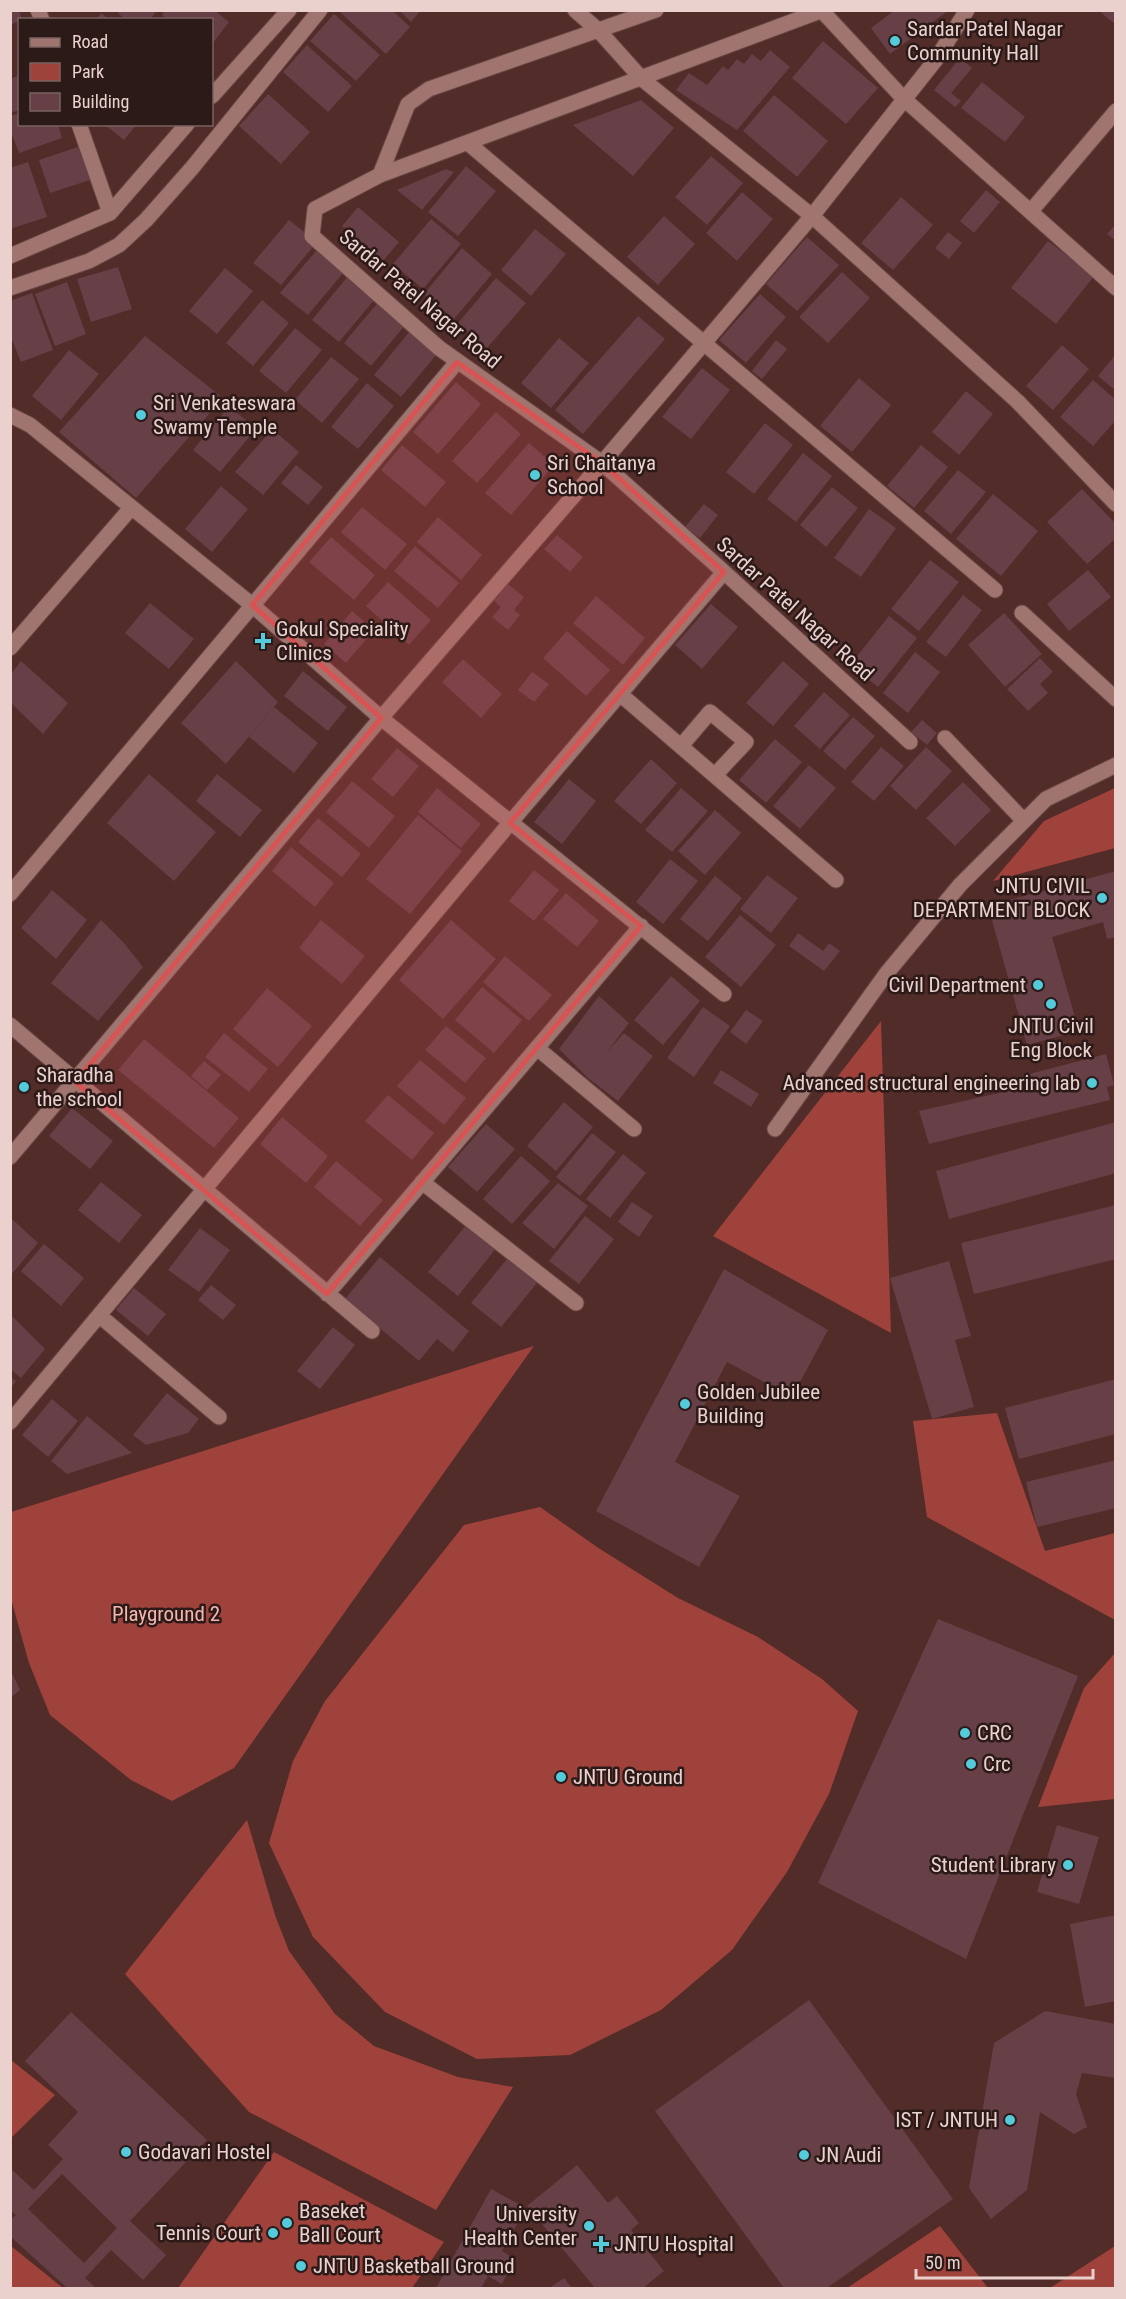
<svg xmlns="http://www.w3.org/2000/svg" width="1126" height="2299" viewBox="0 0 1126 2299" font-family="'Roboto Condensed',sans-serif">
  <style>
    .green { fill: #9e423b }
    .building { fill: #673f47; fill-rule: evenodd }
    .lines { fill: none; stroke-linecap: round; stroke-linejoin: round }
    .minor-casing { stroke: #684845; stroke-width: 17 }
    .minor { stroke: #a0746f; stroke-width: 15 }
    .marked { fill: #db5252; fill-opacity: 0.2; stroke: #db5252; stroke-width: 4.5; stroke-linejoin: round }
    .poi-dot { fill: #53cbda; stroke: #2c1a18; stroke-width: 2 }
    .labels { text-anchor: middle; stroke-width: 5; stroke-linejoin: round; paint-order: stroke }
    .poi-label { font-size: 21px; fill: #ead1ce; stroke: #2c1a18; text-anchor: start }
    .street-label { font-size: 21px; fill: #ead1ce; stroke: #2c1a18 }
    .park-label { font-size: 21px; fill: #f4b5ad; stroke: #2c1a18 }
  </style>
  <rect width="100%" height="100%" fill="#522c28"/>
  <path class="green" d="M1115,788V848L993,881L1044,821Z
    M881,1021L891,1333L713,1236Z
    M534,1346L234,1768L172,1801L131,1780L50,1715L29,1663L11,1599V1512Z
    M997,1413L1045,1551L1115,1533V1620L927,1517L913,1421Z
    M540,1507L600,1549L678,1598L758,1637L822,1679L858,1711L829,1794L787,1872L732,1950L661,2010L570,2055L477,2059L385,2012L313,1937L269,1843L293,1761L325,1701L464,1525Z
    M1115,1653V1799L1038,1807L1084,1688Z
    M247,1820L275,1915L289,1951L335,2014L374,2046L458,2077L513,2087L436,2210L249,2112L125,1974Z
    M11,2060L55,2095L11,2138Z
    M274,2152L444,2242L412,2288H178Z
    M940,2226L988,2288H847Z
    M11,2246L63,2288H11Z
    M1115,2246V2288H1050Z"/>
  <path class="building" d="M10,10H19L22,20L10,25Z
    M120,10H157L150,20H126L118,13Z
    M165,10H214L229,22L212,44V20H168L162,15Z
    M343,10H392L410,27L386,54L341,13Z
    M399,10H421L411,22Z
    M895,10H949L890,54L871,28Z
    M1098,10H1116V25Z
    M101,13L110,20H96Z
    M334,14L380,55L356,81L310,41Z
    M823,41L878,88L846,124L792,78Z
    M307,45L352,86L328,112L283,72Z
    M770,50L790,67L737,130L676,90L689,73L707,85L723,66L728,70L737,59L744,64L752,54L761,61Z
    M960,58L972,68L951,93L961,101L955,107L934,90Z
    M20,75V110L10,113V79Z
    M982,82L1025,117L1005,142L961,108Z
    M268,94L310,132L281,164L239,126Z
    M774,95L828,141L797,177L743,131Z
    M641,100L674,128L633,176L573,125Z
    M20,113V124H58L62,138L19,153L10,130V116Z
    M104,124H137L124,140Z
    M78,147L90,180L50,193L39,160Z
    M711,156L743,183L707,225L675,197Z
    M28,162L47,217L10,229V168Z
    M466,166L496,191L458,236L428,212Z
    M446,169L454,172L422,210L397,190Z
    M986,190L1000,202L974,233L960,221Z
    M742,192L773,219L737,261L706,233Z
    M901,197L933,225L893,270L861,243Z
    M358,207L399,242L383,261L342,226Z
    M664,216L695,244L658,285L627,257Z
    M431,219L461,244L423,289L393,264Z
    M289,220L317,242L281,285L253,263Z
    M1116,224V241L1107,234Z
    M535,229L566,254L531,296L501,270Z
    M948,232L962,243L949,259L935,248Z
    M807,237L839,265L797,311L766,284Z
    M1048,241L1094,276L1056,324L1011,288Z
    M462,248L492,274L454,319L424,294Z
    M317,250L344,272L308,315L280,293Z
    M118,267L132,309L91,322L77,279Z
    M225,268L253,291L217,334L189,311Z
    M842,272L870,298L828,343L799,317Z
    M348,276L375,299L339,342L312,320Z
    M496,278L526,303L487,348L458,323Z
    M67,282L86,334L55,346L35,294Z
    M32,293L53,350L21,362L10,335V301Z
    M760,294L786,317L746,363L719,340Z
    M262,300L289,323L253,366L226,343Z
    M380,300L407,323L371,366L344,343Z
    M638,316L665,339L583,434L555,410Z
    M295,328L322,350L286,393L259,371Z
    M410,331L437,354L401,397L374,375Z
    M145,336L223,398L136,498L59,432Z
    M559,338L589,363L551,408L521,383Z
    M776,340L787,349L762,379L752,371Z
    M1062,345L1089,369L1053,410L1026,386Z
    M69,350L99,374L61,420L32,396Z
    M1116,354V391L1098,376Z
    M331,357L359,379L322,423L295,400Z
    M702,368L730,390L691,439L662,417Z
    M859,378L891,405L852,452L820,426Z
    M1093,380L1116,400V420L1093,446L1060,417Z
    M456,382L481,404L438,454L413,432Z
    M367,383L394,406L358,449L331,427Z
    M966,391L993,414L959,455L932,432Z
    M229,406L256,429L220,472L193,450Z
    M496,412L521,434L477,483L452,461Z
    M765,423L793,445L754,494L726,472Z
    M272,429L299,452L263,495L235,472Z
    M529,443L554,465L511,515L485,493Z
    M402,445L446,482L425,507L381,470Z
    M921,445L948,467L914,508L887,486Z
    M803,453L832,476L796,522L767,499Z
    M296,465L323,487L308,505L281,483Z
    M958,470L986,492L951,534L924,511Z
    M221,486L248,509L212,552L185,529Z
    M832,487L858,508L826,547L800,525Z
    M1082,489L1116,524V538L1087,564L1047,522Z
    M993,494L1038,531L1001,576L956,539Z
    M704,504L718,515L700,538L685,527Z
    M362,507L407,544L385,570L341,532Z
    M869,509L896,528L861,577L834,558Z
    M438,517L482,555L461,580L417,542Z
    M557,535L583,557L570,572L544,549Z
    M331,537L375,575L354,600L309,562Z
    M415,546L459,583L438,608L394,571Z
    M930,560L959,582L919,631L891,609Z
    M1088,570L1111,597L1069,631L1047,604Z
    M388,582L431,620L409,645L366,606Z
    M508,584L524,597L514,610L520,615L508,630L492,617L501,607L494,601Z
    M963,595L982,610L946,657L926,642Z
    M596,596L645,638L623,665L573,623Z
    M150,603L194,639L169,669L125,633Z
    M711,604L738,627L702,669L675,645Z
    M352,611L374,630L346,663L324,644Z
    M1004,613L1042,654L1005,687L968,645Z
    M889,616L917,638L878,687L850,665Z
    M567,631L610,670L586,696L543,658Z
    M915,652L940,672L908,713L883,693Z
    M1040,658L1053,672L1040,684L1048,693L1028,711L1007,689Z
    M463,659L502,694L481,718L442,682Z
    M21,661L68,703L43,734L10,702V675Z
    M236,661L278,702L226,764L181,723Z
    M783,661L809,684L773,726L746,703Z
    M303,671L347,707L328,731L284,696Z
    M532,672L549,684L534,702L518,690Z
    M824,692L850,715L820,749L794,726Z
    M274,707L318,743L294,773L249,737Z
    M853,717L875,736L845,770L823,751Z
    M922,720L937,733L927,745L911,732Z
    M775,739L802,762L766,803L739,780Z
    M881,747L904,766L874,801L851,782Z
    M926,747L952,771L916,810L890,786Z
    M397,748L419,766L393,797L371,779Z
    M651,759L677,783L641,824L614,801Z
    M809,765L836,788L800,829L773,806Z
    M149,774L216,832L174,881L107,823Z
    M217,774L262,810L240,837L196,801Z
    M569,779L596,801L562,844L534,822Z
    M352,781L395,816L369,848L326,812Z
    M963,782L991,810L955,846L926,818Z
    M437,788L481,824L461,848L418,812Z
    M681,788L708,811L672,852L645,830Z
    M715,810L741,833L705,875L678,851Z
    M418,815L462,851L410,914L366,879Z
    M318,818L361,854L342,877L298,842Z
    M291,847L334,883L315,907L272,871Z
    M670,859L698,881L663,924L636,902Z
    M534,870L559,890L534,921L509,901Z
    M1116,871V937L1107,939L1103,922L1052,937L1079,1031L1027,1045L988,906Z
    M767,875L798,898L771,933L740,909Z
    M715,876L742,898L708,941L680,919Z
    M52,890L87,920L56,959L21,928Z
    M566,893L599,921L577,947L543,919Z
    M740,915L776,945L741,987L705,957Z
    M101,920L124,943L143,967L98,1021L51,983Z
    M321,920L365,956L342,984L299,948Z
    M451,920L496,959L443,1019L399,980Z
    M798,933L823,951L829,943L840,951L824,971L789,946Z
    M505,956L552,995L529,1021L483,982Z
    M671,976L700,1001L663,1045L634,1020Z
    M482,987L522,1020L494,1053L455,1020Z
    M267,988L312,1026L278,1067L233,1029Z
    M599,996L629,1023L607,1052L624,1033L653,1056L618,1101L588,1078L559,1049Z
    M703,1007L730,1026L694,1077L667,1058Z
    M746,1010L763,1021L746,1044L730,1032Z
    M446,1026L486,1058L465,1083L425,1050Z
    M224,1033L268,1069L249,1092L205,1057Z
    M144,1039L239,1118L214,1148L118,1070Z
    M1106,1054L1114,1085L1107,1087L1110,1100L929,1144L919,1111L1017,1089L1014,1078Z
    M420,1060L466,1098L444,1125L397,1086Z
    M204,1061L221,1075L207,1090L191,1076Z
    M721,1070L759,1094L751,1107L713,1083Z
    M388,1095L434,1133L412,1160L365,1121Z
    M564,1102L593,1127L556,1171L527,1146Z
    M72,1108L113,1141L90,1169L49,1136Z
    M282,1117L328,1156L306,1183L260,1144Z
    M1116,1122V1173L949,1219L936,1171Z
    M486,1124L515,1149L477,1192L448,1167Z
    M592,1133L616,1152L580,1196L556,1177Z
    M623,1154L646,1173L610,1218L586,1199Z
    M521,1156L550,1181L512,1224L483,1199Z
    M336,1161L383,1200L360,1226L314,1187Z
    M101,1182L142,1215L119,1243L78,1210Z
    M558,1183L588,1206L554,1249L522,1223Z
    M632,1202L653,1216L639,1237L618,1222Z
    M1116,1205V1259L974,1294L961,1243Z
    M585,1216L614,1239L579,1284L549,1261Z
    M10,1217L38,1243L10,1276Z
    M467,1224L497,1247L458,1296L428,1272Z
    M200,1228L230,1250L199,1292L168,1270Z
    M44,1244L84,1278L61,1306L21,1271Z
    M380,1257L469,1331L453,1352L437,1339L419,1361L345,1299Z
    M507,1259L537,1283L501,1327L471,1303Z
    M949,1261L971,1336L955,1340L974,1407L932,1419L890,1278Z
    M724,1269L828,1330L792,1397L727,1362L675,1462L740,1496L699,1567L596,1511Z
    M211,1285L236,1305L223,1320L198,1300Z
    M134,1288L166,1314L148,1336L116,1310Z
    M10,1314L45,1349L21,1378L10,1369Z
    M333,1327L355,1345L320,1389L297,1371Z
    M10,1377L16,1381L10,1389Z
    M1116,1379V1434L1019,1459L1005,1408Z
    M167,1393L199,1419L188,1433L146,1445L133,1435Z
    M52,1399L78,1421L48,1457L22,1435Z
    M87,1416L132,1453L67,1474L51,1461Z
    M1116,1460V1508L1037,1527L1026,1482Z
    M938,1619L1078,1676L966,1959L818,1883Z
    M10,1669L20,1690L10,1698Z
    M1057,1825L1099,1837L1079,1904L1037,1892Z
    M1116,1915V2001L1085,2007L1070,1924Z
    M809,2000L953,2199L827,2288H784L655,2111Z
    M1045,2011L1116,2024V2078L1082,2073L1076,2094L1087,2127L1074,2134L1040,2112L1027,2190L991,2219L969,2188L994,2043Z
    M71,2012L207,2140L130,2221L166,2255L143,2280L111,2250L85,2278L96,2288H67L10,2236V2220L16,2215L10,2210V2168L34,2190L63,2159L48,2145L78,2112L25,2061ZM62,2174L117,2228L84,2263L28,2209Z
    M577,2165L608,2203L617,2196L639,2223L631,2230L664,2271L643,2288H595L527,2206Z
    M491,2189L526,2208L502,2251L515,2259L502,2284L488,2276L481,2288H436Z
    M564,2278L572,2288H549Z"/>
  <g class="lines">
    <g class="minor-casing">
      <path id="minor" d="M38,10L42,20
        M575,10L599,31L642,79L812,216L1017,401L1116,504
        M823,10L380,175L315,209L312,236L439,348L602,463L724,572L910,742
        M822,11L904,99L1116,288
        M212,96L289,10
        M79,124L110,213
        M468,143L995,590
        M380,175L408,104L429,89L656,10
        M1031,211L1116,111
        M10,256L110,213L187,124
        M10,288L89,261L119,245L146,220L192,168L320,10
        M10,415L30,425L252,605L381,718L724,994
        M1022,613L1116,699
        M10,648L131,508
        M620,694L836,880
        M945,738L1024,821
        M681,746L710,712L746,742L715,775
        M10,894L457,362
        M10,1025L372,1331
        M537,1048L634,1129
        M775,1129L886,974L960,885L1046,799L1116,765
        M10,1157L381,718L602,463L812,216L937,58L967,10
        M422,1182L576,1303
        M327,1294L641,926
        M100,1316L219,1417
        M10,1422L510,823L724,572"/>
    </g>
    <use href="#minor" class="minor"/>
  </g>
  <path class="marked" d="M457,362L602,463L724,572L510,823L641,926L327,1294L75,1082L381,718L252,605Z"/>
  <g class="poi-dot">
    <circle cx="895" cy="41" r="6"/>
    <circle cx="141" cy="415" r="6"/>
    <circle cx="535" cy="475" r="6"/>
    <path d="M260 632h6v6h6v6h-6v6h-6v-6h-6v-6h6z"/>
    <circle cx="1102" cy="898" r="6"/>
    <circle cx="1038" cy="985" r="6"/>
    <circle cx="1051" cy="1004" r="6"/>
    <circle cx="1092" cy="1083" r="6"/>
    <circle cx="24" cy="1087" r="6"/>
    <circle cx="685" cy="1404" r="6"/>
    <circle cx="965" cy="1733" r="6"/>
    <circle cx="971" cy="1764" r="6"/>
    <circle cx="561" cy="1777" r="6"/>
    <circle cx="1068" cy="1865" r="6"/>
    <circle cx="1010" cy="2120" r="6"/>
    <circle cx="126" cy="2152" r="6"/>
    <circle cx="804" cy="2155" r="6"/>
    <circle cx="287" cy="2223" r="6"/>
    <circle cx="589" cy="2226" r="6"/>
    <circle cx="273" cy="2233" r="6"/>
    <path d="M598 2235h6v6h6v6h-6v6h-6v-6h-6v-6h6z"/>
    <circle cx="301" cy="2266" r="6"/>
  </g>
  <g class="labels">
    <g class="poi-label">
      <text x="907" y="36">Sardar Patel Nagar<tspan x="907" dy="24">Community Hall</tspan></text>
      <text x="153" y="410">Sri Venkateswara<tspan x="153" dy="24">Swamy Temple</tspan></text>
      <text x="547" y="470">Sri Chaitanya<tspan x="547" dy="24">School</tspan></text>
      <text x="276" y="636">Gokul Speciality<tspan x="276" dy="24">Clinics</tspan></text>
      <text x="1090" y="893" text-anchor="end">JNTU CIVIL<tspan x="1090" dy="24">DEPARTMENT BLOCK</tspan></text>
      <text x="1026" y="992" text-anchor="end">Civil Department</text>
      <text x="1051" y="1033" text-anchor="middle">JNTU Civil<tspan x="1051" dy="24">Eng Block</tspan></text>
      <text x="36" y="1082">Sharadha<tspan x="36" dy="24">the school</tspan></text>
      <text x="1080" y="1090" text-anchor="end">Advanced structural engineering lab</text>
      <text x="697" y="1399">Golden Jubilee<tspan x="697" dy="24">Building</tspan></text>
      <text x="977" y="1740">CRC</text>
      <text x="983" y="1771">Crc</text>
      <text x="573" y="1784">JNTU Ground</text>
      <text x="1056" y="1872" text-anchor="end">Student Library</text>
      <text x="998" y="2127" text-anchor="end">IST / JNTUH</text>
      <text x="138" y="2159">Godavari Hostel</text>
      <text x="816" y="2162">JN Audi</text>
      <text x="299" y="2218">Baseket<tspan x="299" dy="24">Ball Court</tspan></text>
      <text x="577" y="2221" text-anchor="end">University<tspan x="577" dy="24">Health Center</tspan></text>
      <text x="261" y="2240" text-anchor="end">Tennis Court</text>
      <text x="614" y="2251">JNTU Hospital</text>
      <text x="313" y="2273">JNTU Basketball Ground</text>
    </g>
    <g class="street-label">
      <text transform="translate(420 299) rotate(40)" y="7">Sardar Patel Nagar Road</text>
      <text transform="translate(795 609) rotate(42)" y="7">Sardar Patel Nagar Road</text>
    </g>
    <g class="park-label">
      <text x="166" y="1621">Playground 2</text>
    </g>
  </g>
  <rect width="1126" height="2299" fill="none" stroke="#ead1ce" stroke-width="24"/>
  <rect x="18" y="18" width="195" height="108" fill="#2c1a18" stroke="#786361" stroke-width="1.5"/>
  <rect x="30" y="38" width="30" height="9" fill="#a0746f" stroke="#786361" stroke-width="1.5"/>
  <text x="72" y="48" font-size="18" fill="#ead1ce">Road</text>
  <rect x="30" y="63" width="30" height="18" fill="#9e423b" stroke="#786361" stroke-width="1.5"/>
  <text x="72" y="78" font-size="18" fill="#ead1ce">Park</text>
  <rect x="30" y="93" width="30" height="18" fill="#673f47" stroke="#786361" stroke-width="1.5"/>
  <text x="72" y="108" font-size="18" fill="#ead1ce">Building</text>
  <path d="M916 2269v9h177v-9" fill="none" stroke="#ead1ce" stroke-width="3"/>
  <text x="925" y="2269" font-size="18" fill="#ead1ce" stroke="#2c1a18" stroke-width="4.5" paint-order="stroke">50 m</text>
</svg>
